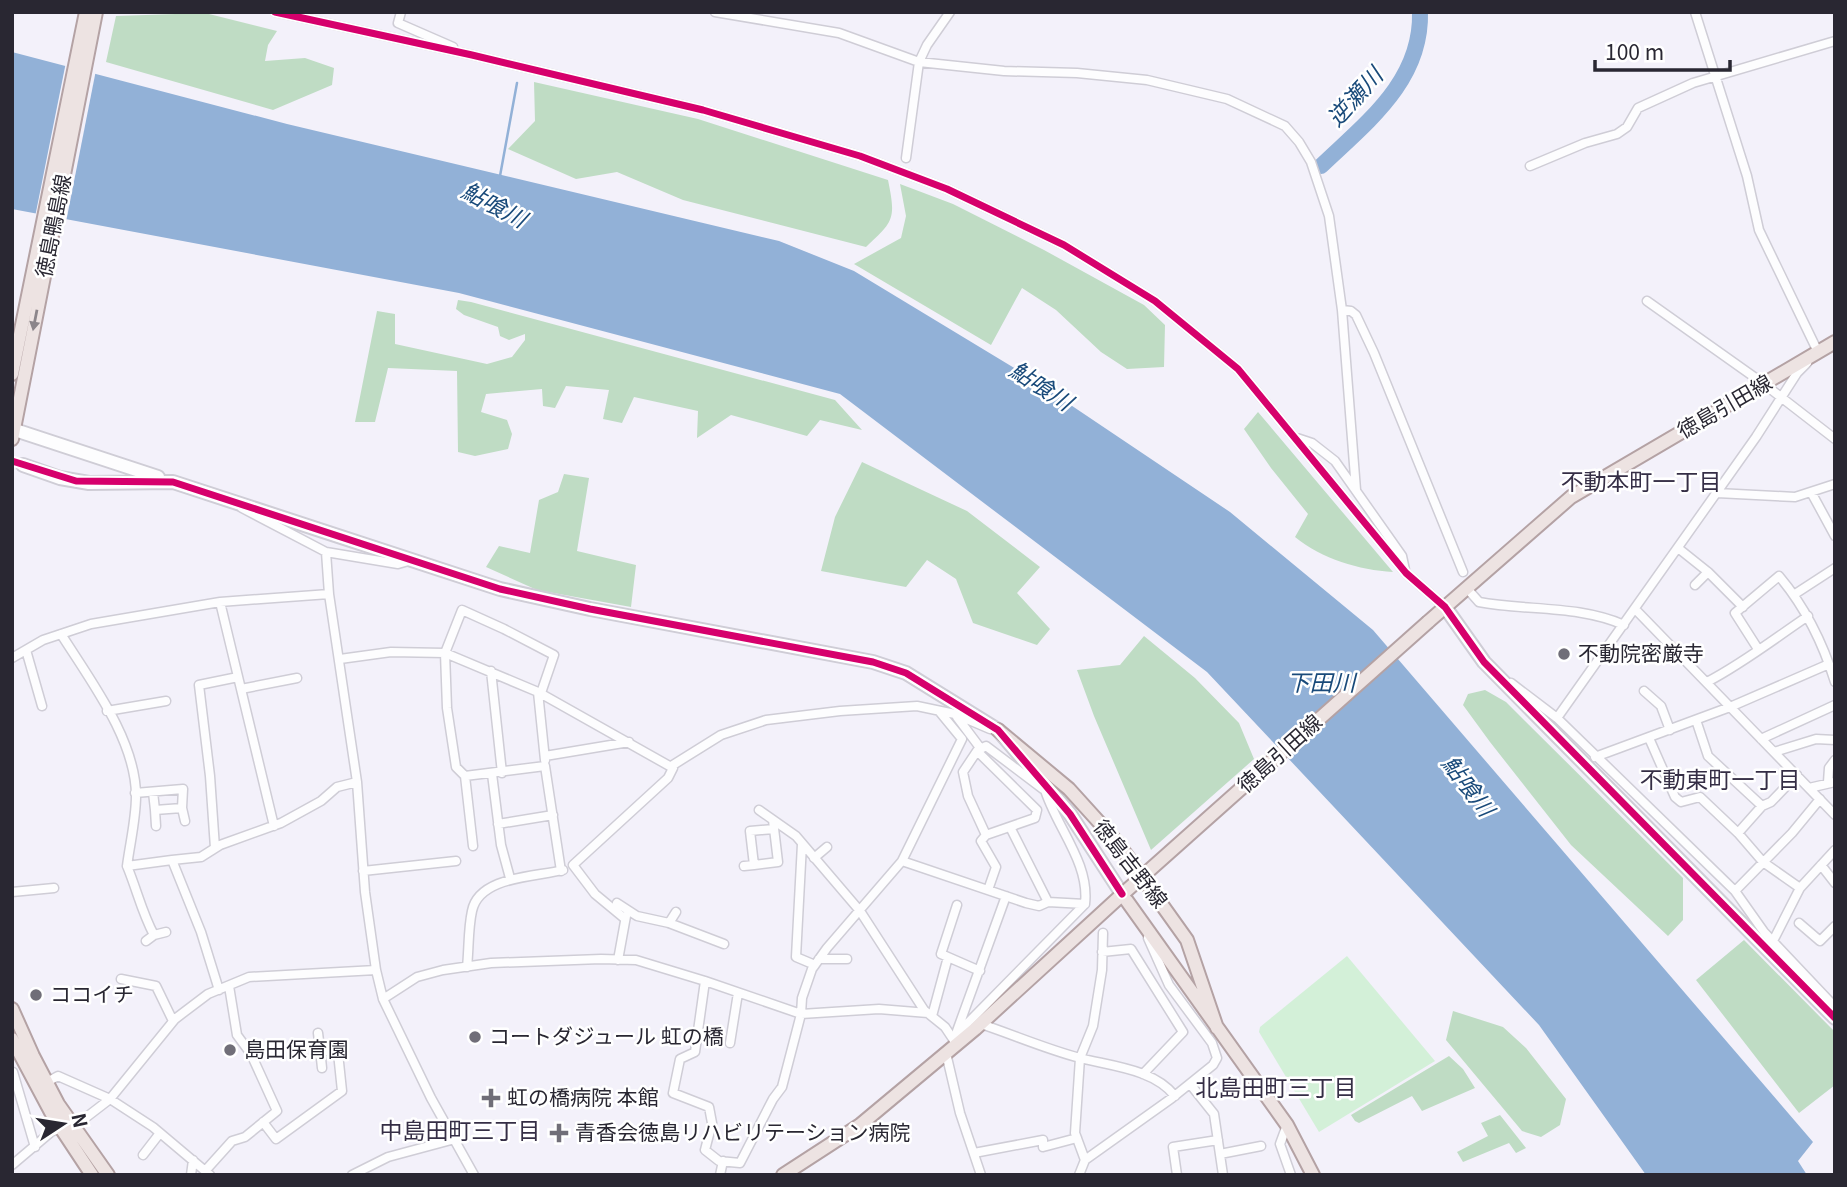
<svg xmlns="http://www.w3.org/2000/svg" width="1847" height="1187" viewBox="0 0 1847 1187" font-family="Georgia,'Noto Sans JP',serif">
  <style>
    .green { fill: #d3f0d8 }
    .forest { fill: #bfdcc4 }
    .water { fill: #92b1d7 }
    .pier { fill: #f3f1fa }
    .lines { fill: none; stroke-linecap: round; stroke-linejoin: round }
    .stream { stroke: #92b1d7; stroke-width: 2.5 }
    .river { stroke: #92b1d7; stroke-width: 16 }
    .street-casing { stroke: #cfcdd6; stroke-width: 11 }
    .secondary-casing { stroke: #cfcdd6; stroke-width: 16 }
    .primary-casing { stroke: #b4a2a4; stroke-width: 16 }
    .street { stroke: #fdfdfe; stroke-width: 8 }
    .secondary { stroke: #fdfdfe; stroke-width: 12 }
    .primary { stroke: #ede3e2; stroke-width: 12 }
    .primary-bridge-casing { stroke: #b4a2a4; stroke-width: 16; stroke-linecap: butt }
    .primary-bridge { stroke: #ede3e2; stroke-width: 12 }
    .cycleway-casing { stroke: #fff; stroke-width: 11 }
    .cycleway { stroke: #d6006c; stroke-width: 7 }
    .oneway { fill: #8b858a }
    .poi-dot { fill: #706e78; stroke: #fff; stroke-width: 2.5 }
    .labels { text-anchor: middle; stroke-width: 5; stroke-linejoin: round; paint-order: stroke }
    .street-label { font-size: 21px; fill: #292732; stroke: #fff }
    .poi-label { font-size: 21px; fill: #292732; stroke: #fff; text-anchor: start }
    .water-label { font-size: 23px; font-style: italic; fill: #194a7a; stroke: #fff }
    .neighbourhood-label { font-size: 23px; fill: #352e45; stroke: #fff }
  </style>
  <rect width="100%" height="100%" fill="#f3f1fa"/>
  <path class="green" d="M1347,956L1435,1061L1319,1132L1259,1032L1260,1027Z"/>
  <path class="forest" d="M205,13L277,31L268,45L265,61L305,58L334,68L332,85L273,110L106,62L116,16Z
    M534,82L698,119L888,180C896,219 894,221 866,247L683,200L617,172L576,179L508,149L535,121Z
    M900,184L953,204L1044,250L1144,305L1165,325L1164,367L1127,369L1101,352L1056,310L1022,288L991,345L854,264L901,238L906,216Z
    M458,300L471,302L835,400L862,430L820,420L807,436L731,415L697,438L698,411L634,397L622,423L603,419L609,390L566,386L555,408L543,406L542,389L486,394L481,412L507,420L512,434L508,449L475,456L458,452L457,371L388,368L375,422H355L377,311L395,314V344L487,364L512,357L525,340V334L509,340L500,336L498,327L464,315L456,309Z
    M1258,412L1393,572C1359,570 1322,559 1295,537L1308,514L1271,468L1244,429Z
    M862,462L967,511L1040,567L1017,593L1050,629L1037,645L973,623L956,579L927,560L906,587L821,571L835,517Z
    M564,474L589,478L577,551L636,565L631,607L537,590L486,567L499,546L530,553L539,500L558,492Z
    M1144,636L1195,678L1239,723L1254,759L1151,850L1094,716L1077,670L1120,665Z
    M1485,690L1506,702L1683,878V920L1668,936L1571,845L1490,742L1463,705L1468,694Z
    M1744,940L1835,1032V1085L1799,1113L1696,980Z
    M1453,1011L1503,1027L1526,1048L1566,1099L1560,1125L1541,1137L1522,1131L1446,1040Z
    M1449,1056L1463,1069L1475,1088L1422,1111L1412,1096L1359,1123L1355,1121L1351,1115Z
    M1500,1115L1526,1148L1516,1153L1509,1143L1463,1162L1457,1152L1488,1136L1481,1123Z"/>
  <path class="water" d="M12,52L287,124L779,241L854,271L1029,377L1230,512L1373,630L1813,1142L1798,1161L1807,1175H1646L1539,1025L1207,672L840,394L459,293L12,209Z"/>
  <path class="pier" d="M66,62L96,70L66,222L35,217Z"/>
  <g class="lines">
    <path class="stream" d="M500,176L517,83"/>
    <path class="river" d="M1321,166C1367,122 1422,81 1420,12"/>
    <g class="street-casing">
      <path id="street" d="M275,12L472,55L703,110L860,156L947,189L1064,245L1155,301L1238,369L1406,573L1445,607
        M401,12L398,23L453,47
        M715,12L839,33L919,62L1004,71L1077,73L1147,80L1227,99L1285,126L1299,142L1311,162L1329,216L1342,310L1356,490
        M1695,12L1747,176L1759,230L1818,352L1816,354
        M906,158L919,62L927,45L950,12
        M1530,166L1585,143L1617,134L1627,127L1638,108L1693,83L1835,41
        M1647,301L1764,384L1835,439
        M1342,310L1351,311L1356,315L1374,353L1463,572
        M1294,437L1312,443L1335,461L1402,556L1405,570
        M1811,492L1835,536
        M1717,493L1795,497L1835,484
        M242,508L326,552
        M1678,548L1708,572L1743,607
        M412,560L398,564L326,552L329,594L357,782L365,892L376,970L383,999L431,1098L474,1175
        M1695,585L1708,572
        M1471,593L1479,602C1527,611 1579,605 1624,625
        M1795,594L1835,568
        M220,602L274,826
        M1635,609L1835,815
        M61,634C90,680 136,740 136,796C136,819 130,843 127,866
        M1758,649L1735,613L1779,576C1806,608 1823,643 1835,682
        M26,650L42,706
        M12,658L43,640L91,624L220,602L329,594
        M340,659L391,652L445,653L538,692L673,768L668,778L573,865L595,894L624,918
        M491,671L502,773
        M1707,682C1742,664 1774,639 1808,616
        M1511,683L1557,718L1735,891L1764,932L1835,1007
        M241,689L297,678
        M1644,691L1661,706L1670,730
        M538,692L545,760
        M107,711L166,701
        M957,717L981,749
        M1557,718L1756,437L1797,373L1807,363
        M1696,720L1708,756L1762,806
        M1649,738L1675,797L1681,802L1700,797L1738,833L1763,862L1800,888
        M1761,739L1835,705
        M977,751L963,772L968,796L986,835
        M1774,752L1816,739L1835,740
        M545,756L629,742
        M1595,757L1730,707L1829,664
        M673,765L721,735L766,720L840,711L917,706L955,714L990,729
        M492,774L501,845L510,878
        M465,776L545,766L561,871
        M1828,782L1829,768L1835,760
        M1809,788L1835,782
        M135,793L183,789L182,808L155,810L153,792
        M182,808L185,821
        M155,810L156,826
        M759,810L796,836L860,911L924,1010L945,1027L955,1042
        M773,820L778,862L754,865L750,831L774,829
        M498,824L553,815
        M1010,827L1048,902
        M1738,833L1762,806L1771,802L1797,775
        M802,844L796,957L815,965
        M473,846L465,776L456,767L447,708L445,653L462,610L504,629L554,655L541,693
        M215,848L210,776L199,685L238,677
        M814,858L827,847
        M172,860L201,857L220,845L281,823L321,801L337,787L357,782
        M902,861L1026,903L1039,906L1048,902L1085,904
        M1821,865L1835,883
        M744,866L754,865
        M363,871L456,861
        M988,890L996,867L981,841L986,835L1035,818L1037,810L977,751L986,746L1043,789
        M1735,891L1792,833L1820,799
        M12,892L54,888
        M617,903L637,916L669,923L724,944
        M957,905L941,954L980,971
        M669,923L676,912
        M1799,923L1820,941L1835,926
        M154,935C142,913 137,890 127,866L172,860L201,932L219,990
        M146,941L154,935L166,932
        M1773,941L1800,888L1835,850
        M1102,952L1131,949L1183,1032L1143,1074
        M819,959H847
        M618,960L626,916
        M467,967C469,949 468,929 472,911C479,876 536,877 563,870
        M121,979L156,986L173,1021
        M383,999L417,977L443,970L491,963L601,959L636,960L705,981
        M928,1013L879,1009L801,1014L782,1087L773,1099L740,1163L719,1161L705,1150L712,1123L709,1107L673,1093L680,1059L695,1052L705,981L801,1014L802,998L812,969L827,948L902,861L962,739L939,711
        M932,1016L948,957
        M981,1024C1014,1035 1046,1049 1080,1058C1111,1066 1154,1069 1175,1096
        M957,1031L1006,896
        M954,1037L1085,904C1090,862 1055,826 1044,787
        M730,1043L738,993
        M320,1049L322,1068
        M946,1053L960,1113L981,1175
        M13,1072L35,1147
        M47,1082L58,1076L110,1099L153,1127L210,1175
        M1190,1084L1214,1114L1223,1175
        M263,1122L276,1139L342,1091L338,1053L320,1049L318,1033
        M1287,1125L1280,1144L1291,1175
        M974,1153L1043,1140V1147L1077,1138
        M1220,1154L1261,1146
        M143,1155L160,1133
        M1085,1160L1075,1133L1080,1058L1093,1026L1102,970L1103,933
        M12,1165L51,1132L84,1119L110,1099L175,1019L208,994L249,977L376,970
        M205,1171L232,1141L245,1137L277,1111L251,1054L237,1035L229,986
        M191,1175L193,1160
        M352,1175L388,1157L455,1139
        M720,1175L723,1161
        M1079,1175L1085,1160L1172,1098L1213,1065L1217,1058L1212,1043L1169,985L1148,938
        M1177,1175L1173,1147L1218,1140"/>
    </g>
    <g class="secondary-casing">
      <path id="secondary" d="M12,429L158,477
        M23,465L60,478L89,483L173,482L500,589L590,609L873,662L906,673L998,730L1070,814L1122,894
        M1445,607L1484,662L1835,1018"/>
    </g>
    <g class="primary-casing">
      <path id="primary" d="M12,374L86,12
        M12,439L96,12
        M1428,622L1571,497L1835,342
        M998,730L1069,789L1117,842L1187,940L1217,1028
        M1122,894L1287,1125L1313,1175
        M12,1009L33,1056L58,1104L108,1175
        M12,1039L53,1116L92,1175
        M783,1175L860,1125L975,1029L1126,891"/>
    </g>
    <use href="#street" class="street"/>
    <use href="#secondary" class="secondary"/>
    <use href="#primary" class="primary"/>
    <g class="primary-bridge-casing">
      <path id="primary-bridge" d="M1126,891L1428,622"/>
    </g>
    <use href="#primary-bridge" class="primary-bridge"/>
    <g class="cycleway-casing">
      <path id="cycleway" d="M275,12L472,55L703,110L860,156L947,189L1064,245L1155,301L1238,369L1406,573L1445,607L1484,662L1835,1018
        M12,461L76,481L173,482L500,589L590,609L873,662L906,673L998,730L1070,814L1122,894"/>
    </g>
    <use href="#cycleway" class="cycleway"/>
  </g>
  <defs><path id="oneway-solid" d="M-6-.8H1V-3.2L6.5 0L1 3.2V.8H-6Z" transform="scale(1.75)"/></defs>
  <use class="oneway" href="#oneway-solid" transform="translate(35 320) rotate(101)"/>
  <g class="poi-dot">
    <circle cx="1564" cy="654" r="7"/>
    <circle cx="36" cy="995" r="7"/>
    <circle cx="475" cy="1037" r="7"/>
    <circle cx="230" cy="1050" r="7"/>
    <path d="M487.5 1087.5h7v7h7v7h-7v7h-7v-7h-7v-7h7z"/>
    <path d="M555.5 1122.5h7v7h7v7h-7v7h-7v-7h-7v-7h7z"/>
  </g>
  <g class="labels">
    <g class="street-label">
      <text transform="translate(54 226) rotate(-79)" y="7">徳島鴨島線</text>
      <text transform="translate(1725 407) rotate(-30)" y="7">徳島引田線</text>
      <text transform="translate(1280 754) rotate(-42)" y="7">徳島引田線</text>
      <text transform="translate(1130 864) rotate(52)" y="7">徳島吉野線</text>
    </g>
    <g class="poi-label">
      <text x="1578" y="661">不動院密厳寺</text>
      <text x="50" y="1002">ココイチ</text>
      <text x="489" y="1044">コートダジュール 虹の橋</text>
      <text x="244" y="1057">島田保育園</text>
      <text x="507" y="1105">虹の橋病院 本館</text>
      <text x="575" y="1140">青香会徳島リハビリテーション病院</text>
    </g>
    <g class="water-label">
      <text transform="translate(1355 97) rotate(-48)" y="8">逆瀬川</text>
      <text transform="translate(494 205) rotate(28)" y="8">鮎喰川</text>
      <text transform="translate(1041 386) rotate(33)" y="8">鮎喰川</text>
      <text x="1321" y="691">下田川</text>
      <text transform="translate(1468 786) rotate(53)" y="8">鮎喰川</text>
    </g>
    <g class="neighbourhood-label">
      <text x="1641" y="490">不動本町一丁目</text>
      <text x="1720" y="788">不動東町一丁目</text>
      <text x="1276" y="1096">北島田町三丁目</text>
      <text x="460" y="1139">中島田町三丁目</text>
    </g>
  </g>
  <rect width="1847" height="1187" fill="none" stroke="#292732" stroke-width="28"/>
  <g transform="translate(63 1124) rotate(78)" stroke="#ffffff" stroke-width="5" paint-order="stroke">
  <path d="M0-5L12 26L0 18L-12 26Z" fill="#292732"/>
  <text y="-10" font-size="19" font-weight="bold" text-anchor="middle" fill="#292732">N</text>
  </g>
  <path d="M1595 60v10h135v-10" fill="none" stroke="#292732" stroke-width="3.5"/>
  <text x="1605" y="60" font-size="21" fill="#292732" stroke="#ffffff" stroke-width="5" paint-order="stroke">100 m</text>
</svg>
